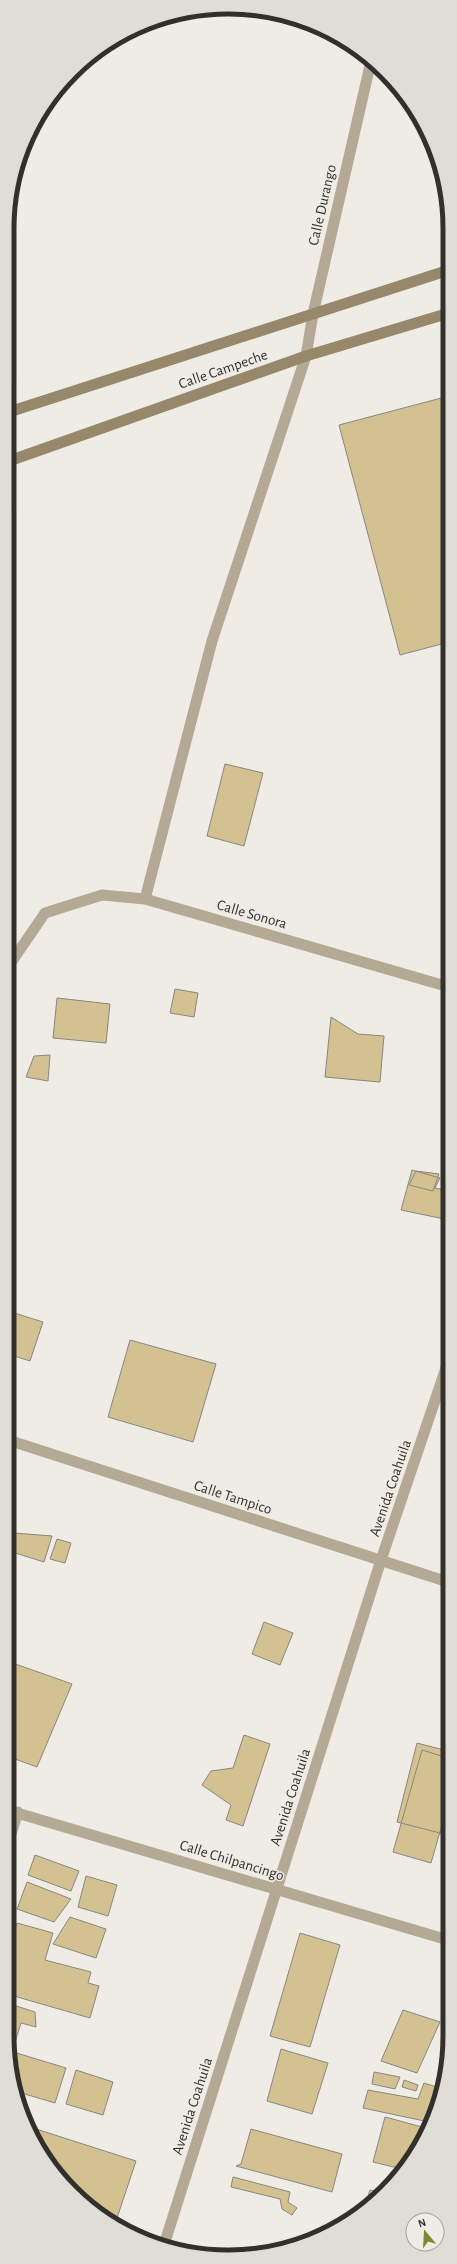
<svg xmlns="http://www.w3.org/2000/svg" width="457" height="2264" viewBox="0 0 457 2264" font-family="'Alegreya Sans',sans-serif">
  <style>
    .building { fill: #d3c191; stroke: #898781 }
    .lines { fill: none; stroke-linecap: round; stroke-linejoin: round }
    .minor { stroke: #b4a995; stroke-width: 11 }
    .tertiary { stroke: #b4a995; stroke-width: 11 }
    .secondary { stroke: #98886b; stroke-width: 11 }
    .labels { text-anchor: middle; stroke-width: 3; stroke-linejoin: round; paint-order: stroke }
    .street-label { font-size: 15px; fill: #31302d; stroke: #efece6 }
    .rim { fill: none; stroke: #31302d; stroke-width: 5 }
  </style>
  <rect width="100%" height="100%" fill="#efece6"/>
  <path class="building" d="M449,396V642L400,655L339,425Z
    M225,764L263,773L244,846L207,836Z
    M175,989L198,993L194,1017L170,1013Z
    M57,998L110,1004L106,1043L53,1038Z
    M331,1017L358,1034L384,1036L380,1082L325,1077Z
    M50,1055L48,1081L26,1077L34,1056Z
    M412,1170L440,1178L435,1188L449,1191V1220L401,1210Z
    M416,1171L439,1174L433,1191L409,1185Z
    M8,1311L43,1322L30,1361L8,1354Z
    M130,1340L216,1364L193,1442L108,1417Z
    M14,1533L52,1536L44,1562L12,1552Z
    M57,1539L71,1543L65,1563L50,1559Z
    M264,1622L293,1633L280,1665L252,1654Z
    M7,1661L72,1684L37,1767L7,1756Z
    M244,1735L270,1744L243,1826L226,1820L231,1805L202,1785L211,1771L233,1768Z
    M417,1743L448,1751V1817L444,1834L397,1822Z
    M422,1750L448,1758V1804L431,1863L393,1852Z
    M35,1855L79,1871L71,1891L28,1875Z
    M86,1876L117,1885L108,1916L78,1907Z
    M27,1882L71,1899L54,1922L17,1909Z
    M70,1917L106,1929L96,1958L53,1944Z
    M17,1923L53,1933L45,1960L91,1972L88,1983L99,1986L90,2018L7,1994V1957Z
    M300,1933L340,1945L310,2047L270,2036Z
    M7,2003L35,2012L36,2027L21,2023L15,2042L8,2039L7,2036Z
    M403,2010L440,2022L417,2073L381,2061Z
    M281,2049L328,2063L312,2114L267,2101Z
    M10,2051L66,2068L55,2103L18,2092Z
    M76,2070L113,2082L103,2115L66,2104Z
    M374,2072L400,2077L395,2089L372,2084Z
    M404,2080L418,2085L416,2091L402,2087Z
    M424,2083L440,2088L429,2122L363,2108L368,2090L418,2099Z
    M385,2117L426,2128L420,2146L402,2169L373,2162Z
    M36,2129L136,2161L116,2221L72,2192L34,2135Z
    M251,2129L342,2154L332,2192L236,2166L241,2164Z
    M233,2177L290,2192L288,2202L297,2208L292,2215L282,2209L280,2199L231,2187Z
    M370,2190L382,2193L374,2202L364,2208Z"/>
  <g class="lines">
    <path class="minor" d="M145,899L212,641L306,356L313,314L371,61
      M8,967L45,913L102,895L145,899L449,987
      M7,1810L448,1940
      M7,1846L18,1812
      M164,2245L381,1560L449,1359"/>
    <path class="tertiary" d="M8,1440L448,1582"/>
    <path class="secondary" d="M9,412L449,270
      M9,461L306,356L449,313"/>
  </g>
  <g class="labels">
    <g class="street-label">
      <text transform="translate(322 205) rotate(-77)" y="5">Calle Durango</text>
      <text transform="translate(223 369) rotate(-19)" y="5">Calle Campeche</text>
      <text transform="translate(252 914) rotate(16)" y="5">Calle Sonora</text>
      <text transform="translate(390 1488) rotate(-71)" y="5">Avenida Coahuila</text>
      <text transform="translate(233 1497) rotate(18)" y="5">Calle Tampico</text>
      <text transform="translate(290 1797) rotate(-72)" y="5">Avenida Coahuila</text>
      <text transform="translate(232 1860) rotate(17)" y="5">Calle Chilpancingo</text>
      <text transform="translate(192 2106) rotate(-72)" y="5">Avenida Coahuila</text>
    </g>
  </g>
  <path d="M0 0H457V2264H0ZM228 14H229A214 214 0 0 1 443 228V2036A214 214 0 0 1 229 2250H228A214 214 0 0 1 14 2036V228A214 214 0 0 1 228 14Z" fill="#e0ddd7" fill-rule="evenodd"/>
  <path class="rim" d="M228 14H229A214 214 0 0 1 443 228V2036A214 214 0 0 1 229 2250H228A214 214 0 0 1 14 2036V228A214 214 0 0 1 228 14Z"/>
  <g transform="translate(425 2232) rotate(342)"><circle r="19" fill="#efece6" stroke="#a3a19c"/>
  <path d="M0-3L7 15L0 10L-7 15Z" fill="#83842e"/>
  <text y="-6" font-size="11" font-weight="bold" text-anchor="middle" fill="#31302d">N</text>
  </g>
</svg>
